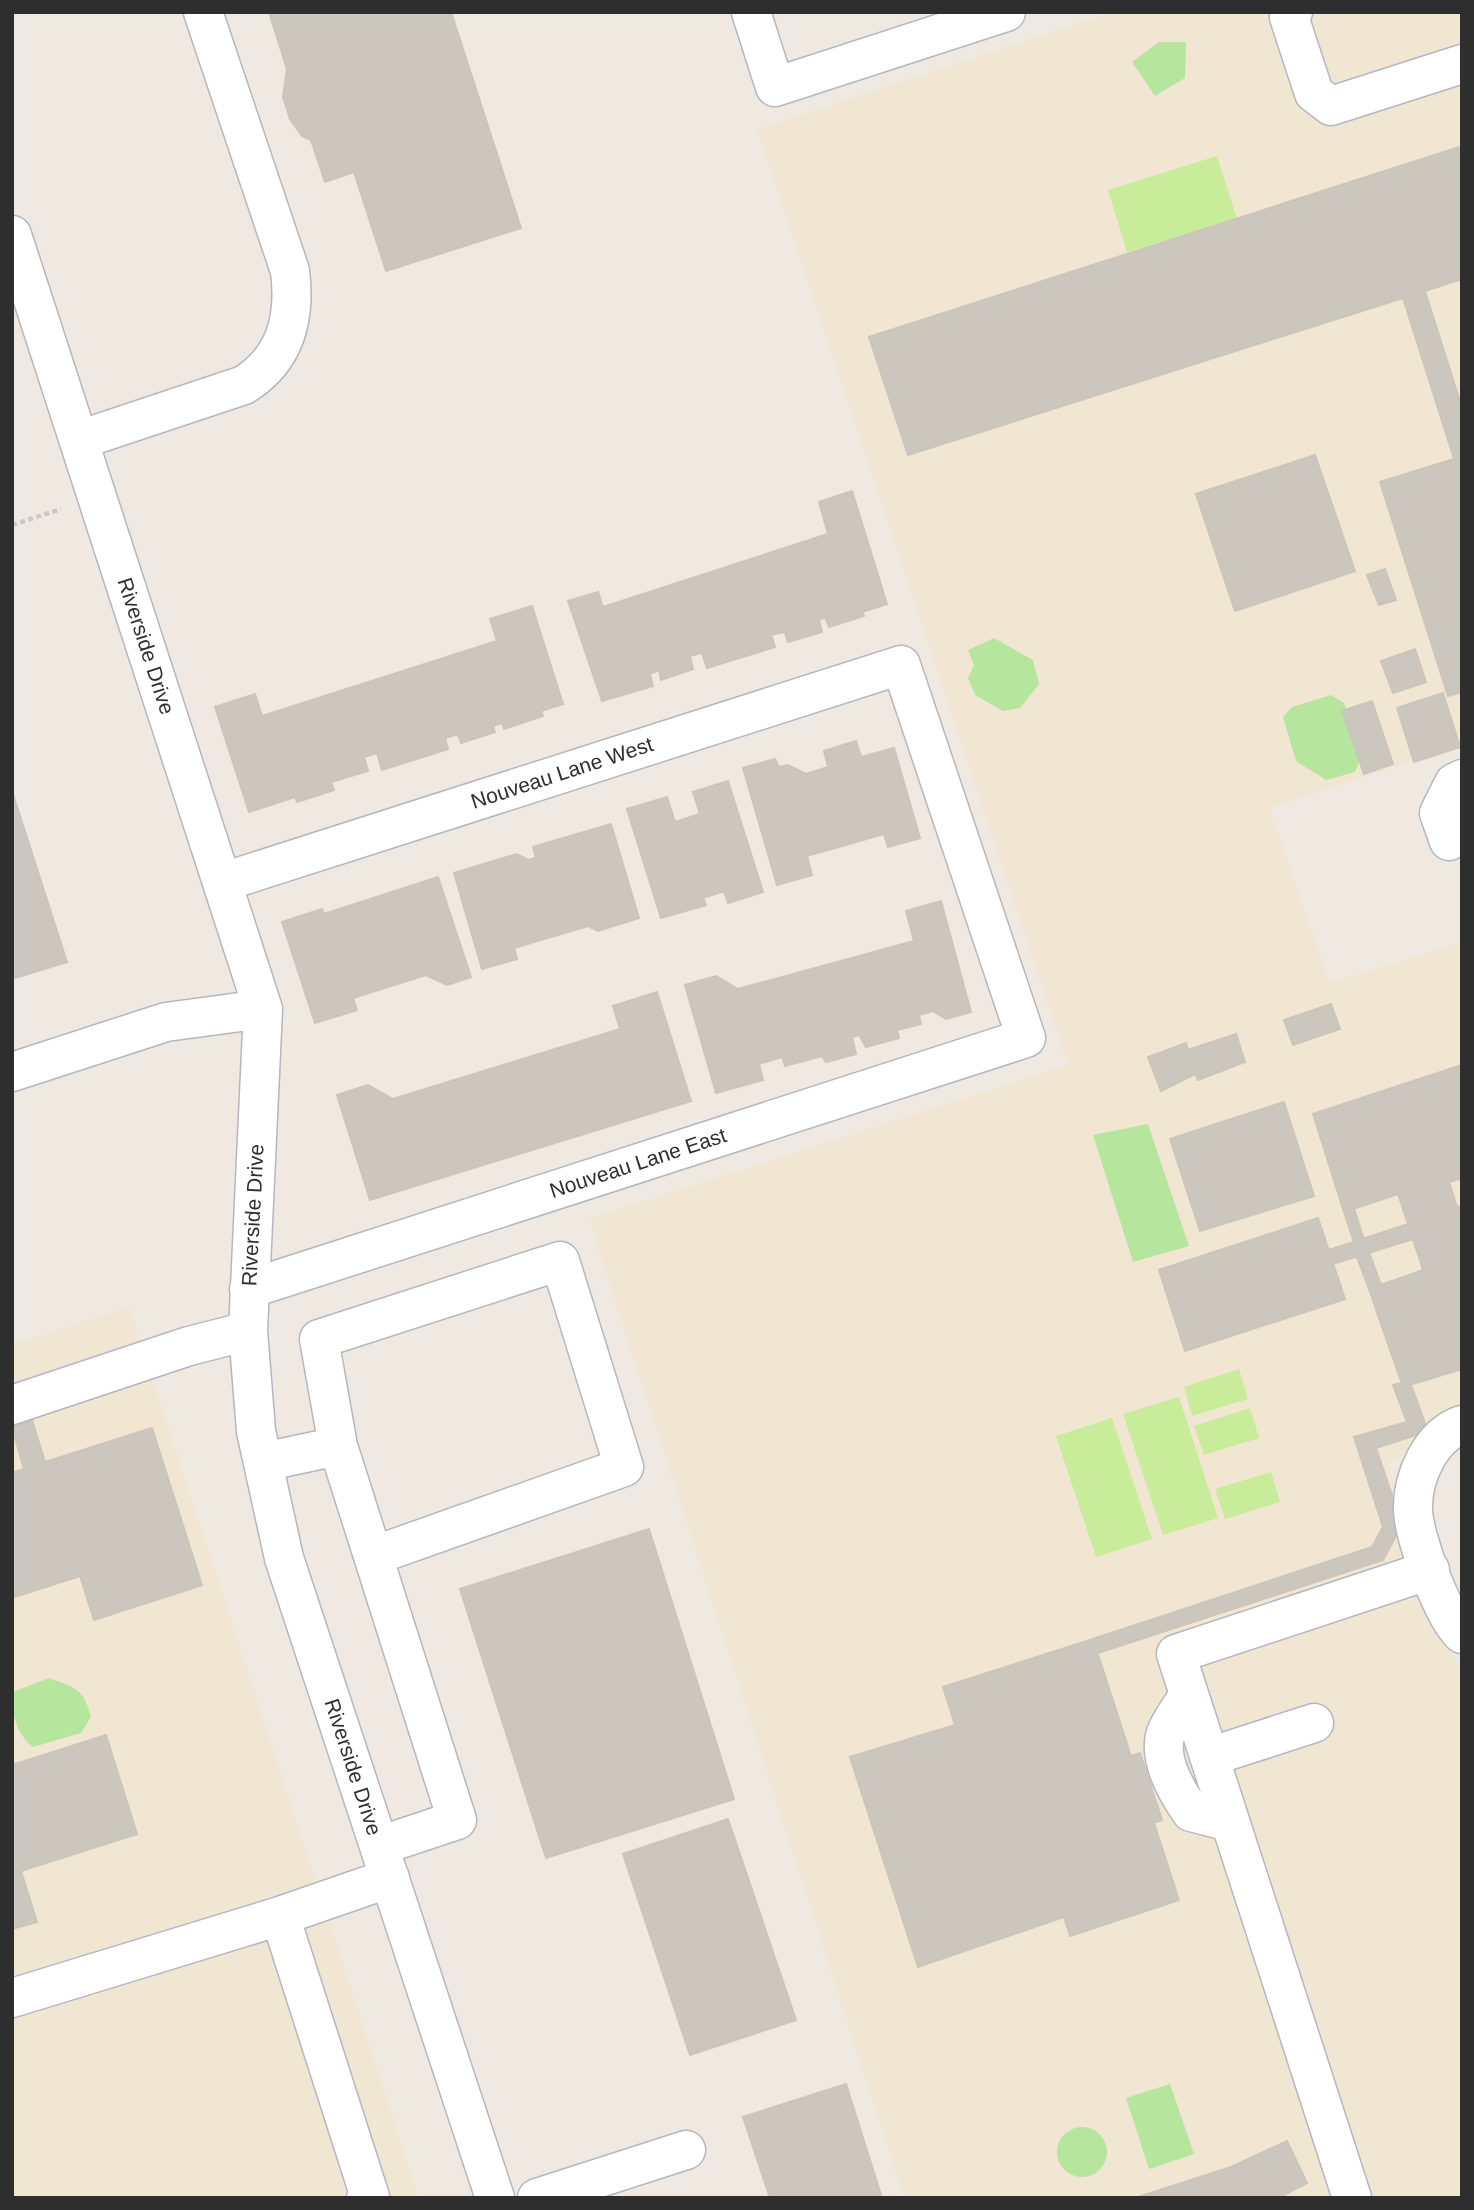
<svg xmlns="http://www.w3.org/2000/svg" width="1474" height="2210" viewBox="0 0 1474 2210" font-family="Helvetica,sans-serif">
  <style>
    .education { fill: #f0e6d1 }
    .green { fill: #b6e59e }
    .pitch { fill: #c9ec9a }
    .building { fill: #cbc7bf; stroke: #cbc5ba; stroke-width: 2 }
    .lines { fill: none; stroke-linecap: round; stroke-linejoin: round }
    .minor-casing { stroke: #b4b7c1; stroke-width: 41 }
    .path { stroke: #c9c9c9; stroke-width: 4.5; stroke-dasharray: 5 3.5; stroke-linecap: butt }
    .minor { stroke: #fff; stroke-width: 38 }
    .labels { text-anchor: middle; stroke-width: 5; stroke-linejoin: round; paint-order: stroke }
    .street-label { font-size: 21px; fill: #2e2e2e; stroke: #fff }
  </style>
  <rect width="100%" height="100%" fill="#efe9e1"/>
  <path class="education" d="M1111,12H1462V745L1269,808L1330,983L1462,942V1438L1387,1462L1462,1680V2198H904L589,1219L1068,1065L757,130Z
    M129,1307L419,2198H12V1345Z"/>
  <path class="green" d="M1159,42H1186L1185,78L1155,96L1132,62Z
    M994,638L1033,660L1039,684L1020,708L1003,711L975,695L968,678L974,665L968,650Z
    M1331,695L1344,703L1361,757L1355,772L1326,780L1296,761L1283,717L1292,707Z
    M1148,1124L1189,1246L1133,1262L1093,1135Z
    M49,1678C76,1688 83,1688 91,1717L81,1733L33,1747C17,1735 10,1712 13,1692Z
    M1170,2084L1194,2154L1149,2169L1126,2098Z
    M1057 2152a25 25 0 1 1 50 0a25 25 0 1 1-50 0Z"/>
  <path class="pitch" d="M1217,156L1237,219L1127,252L1108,190Z
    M1239,1369L1248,1399L1192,1416L1184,1387Z
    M1179,1397L1218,1518L1163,1535L1123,1414Z
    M1250,1408L1259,1438L1204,1455L1194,1426Z
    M1112,1418L1152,1539L1096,1557L1056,1436Z
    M1271,1472L1280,1502L1225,1519L1215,1489Z"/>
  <path class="building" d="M269,12H451L521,228L386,271L354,172L325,182L311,140L302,136L290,119L283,97L287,69Z
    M1462,146V279L1425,291L1462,408V692L1448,696L1380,482L1454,459L1403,298L908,455L869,337Z
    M1315,455L1355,571L1235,611L1196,494Z
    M852,491L887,604L862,612L864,616L829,627L825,617L819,620L822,632L788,642L785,632L771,635L775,647L707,668L702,653L690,656L693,669L661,680L659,670L650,674L653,686L602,701L568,601L598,592L603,607L828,534L819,502Z
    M1385,569L1396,600L1379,605L1367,575Z
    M532,606L563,704L541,711L543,716L504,729L502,723L493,726L495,732L461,743L458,734L445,738L448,749L382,770L377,753L364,757L368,771L331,782L334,790L297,802L295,797L249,812L215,707L255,694L262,716L497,641L490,619Z
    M1415,649L1426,682L1393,693L1381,661Z
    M1443,693L1460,747L1414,762L1397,708Z
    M1372,701L1393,764L1364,774L1342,711Z
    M856,741L861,757L894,748L920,838L888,847L884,834L807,856L812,875L777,885L743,768L775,759L779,767L788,765L806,774L828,767L824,751Z
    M728,781L763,892L728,903L724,891L703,898L706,905L661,918L627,809L667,797L675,822L700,814L693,792Z
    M12,791L67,962L12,979Z
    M611,824L639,918L598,931L588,926L514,948L517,959L482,969L454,873L517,854L528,860L536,858L533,847Z
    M438,877L471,977L447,985L426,975L353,998L357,1010L315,1023L282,922L322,909L324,914Z
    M941,901L971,1012L946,1019L933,1011L919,1015L921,1024L897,1030L899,1038L866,1047L859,1035L852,1037L856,1054L826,1062L822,1056L785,1066L782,1057L759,1064L763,1080L716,1093L685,985L716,976L738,989L914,941L906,911Z
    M657,992L691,1101L370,1200L337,1095L368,1085L393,1099L620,1029L613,1006Z
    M1331,1004L1340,1029L1293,1045L1284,1020Z
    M1236,1034L1245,1062L1198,1080L1195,1074L1161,1091L1148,1057L1186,1043L1188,1050Z
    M1462,1065V1178L1449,1182L1457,1207L1462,1206V1369L1403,1387L1369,1289L1423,1270L1413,1239L1398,1194L1344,1212L1313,1114Z
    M1284,1102L1314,1196L1200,1231L1170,1139Z
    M1354,1209L1364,1239L1354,1242L1344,1212Z
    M1318,1218L1345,1299L1185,1351L1159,1270Z
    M1408,1224L1413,1239L1333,1264L1329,1250Z
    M1369,1252L1381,1285L1369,1289L1357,1257Z
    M1401,1383L1403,1387L1411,1385L1428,1431L1376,1448L1402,1525L1383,1560L1098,1653L1093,1639L1372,1547L1383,1527L1354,1437L1407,1422L1393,1385Z
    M32,1420L45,1462L152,1428L202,1585L94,1620L80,1576L12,1598V1473L24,1469L12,1427Z
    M649,1529L734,1799L546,1858L460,1589Z
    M1093,1639L1131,1756L1140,1753L1162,1820L1154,1823L1179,1900L1070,1936L1064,1917L918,1967L850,1757L955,1725L943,1687Z
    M106,1735L137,1834L21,1871L37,1922L12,1929V1765Z
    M728,1819L796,2020L690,2055L623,1854Z
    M846,2084L882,2198H770L743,2117Z
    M1287,2141L1307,2183L1278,2198H1240L1231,2167Z
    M1231,2167L1240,2198H1135Z"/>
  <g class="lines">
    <g class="minor-casing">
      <path id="minor" d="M751,12L775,87L1006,12
        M1293,12L1289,17L1314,93L1331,106L1462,64
        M12,235L263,1009L248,1331L256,1431L284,1558L495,2198
        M79,440L244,385C285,359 296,319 290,271L203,12
        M1449,841L1439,813L1454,783L1462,779
        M223,882L901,665L1026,1038L249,1289
        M12,1072L166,1022L263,1009
        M12,1405L189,1346L248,1331
        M1462,1425C1430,1436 1412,1478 1413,1510C1414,1537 1442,1615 1462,1634
        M263,1462L338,1446
        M373,1556L624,1467L560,1261L319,1339L338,1446L457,1820L379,1846
        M1189,1694C1182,1707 1171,1720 1166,1733C1157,1759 1177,1792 1191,1812L1230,1822
        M1209,1757L1314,1723
        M280,1916L370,2197L366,2198
        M12,1998L280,1916L390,1878
        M537,2198L686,2150
        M1352,2198L1176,1654L1430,1570"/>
    </g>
    <path class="path" d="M12,525L61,509"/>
    <use href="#minor" class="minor"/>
  </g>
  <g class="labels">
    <g class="street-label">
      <text transform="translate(146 646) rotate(72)" y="7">Riverside Drive</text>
      <text transform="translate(562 773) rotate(-18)" y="7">Nouveau Lane West</text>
      <text transform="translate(638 1163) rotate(-18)" y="7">Nouveau Lane East</text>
      <text transform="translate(253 1215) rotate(-87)" y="7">Riverside Drive</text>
      <text transform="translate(353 1767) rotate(72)" y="7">Riverside Drive</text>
    </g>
  </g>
  <rect width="1474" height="2210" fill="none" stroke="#2e2e2e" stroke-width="28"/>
</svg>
